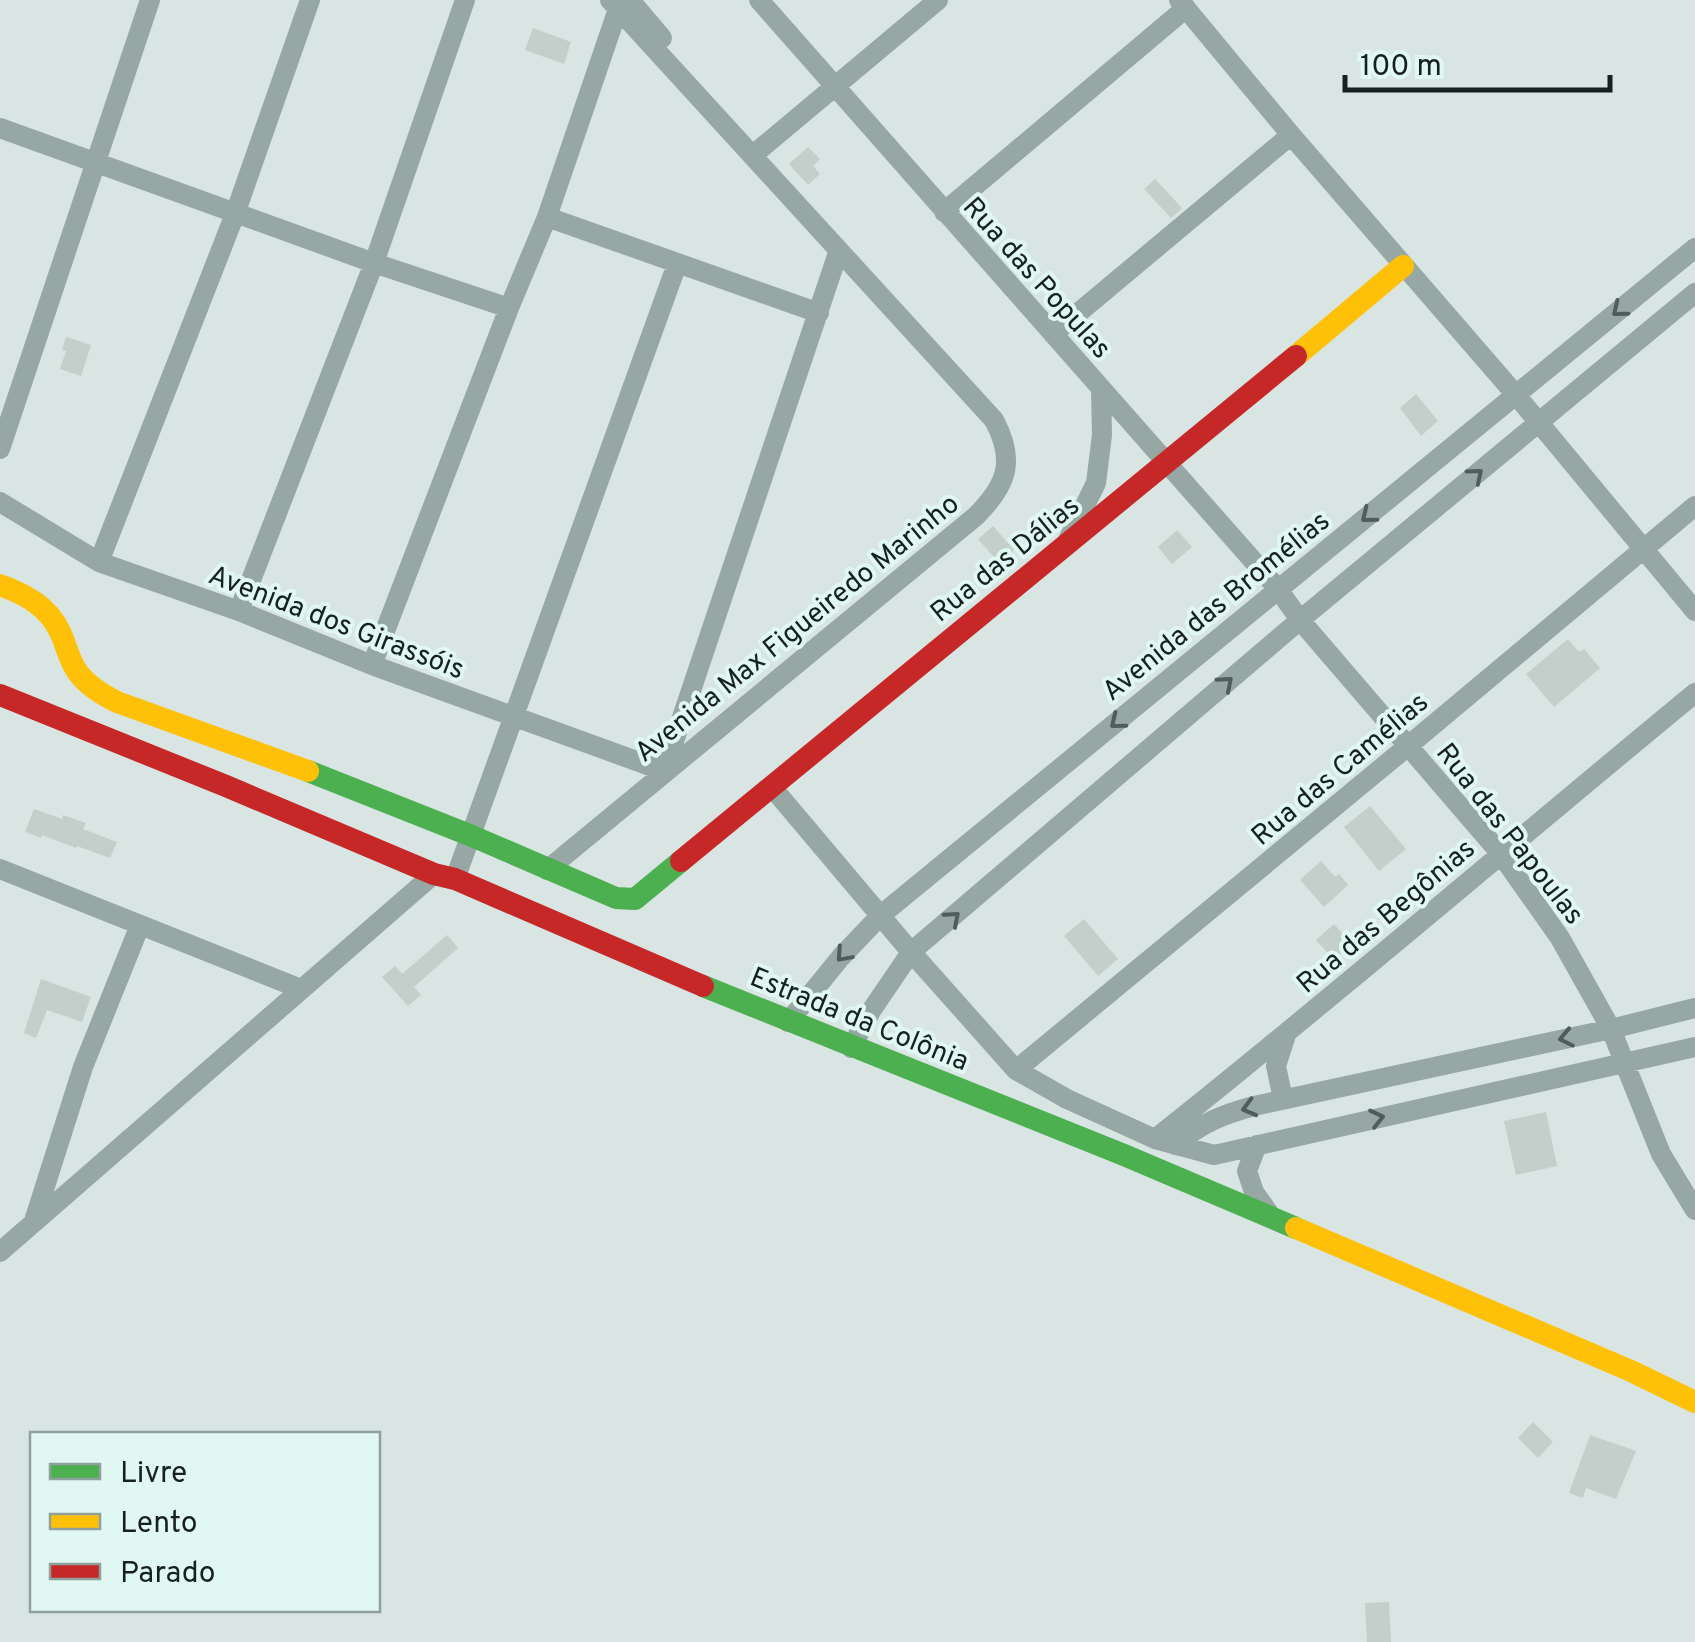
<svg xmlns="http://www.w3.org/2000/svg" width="1695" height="1642" viewBox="0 0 1695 1642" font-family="Overpass,sans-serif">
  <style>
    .building { fill: #c4cecb }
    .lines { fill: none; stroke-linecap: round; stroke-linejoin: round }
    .street { stroke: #97a7a3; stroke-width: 20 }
    .fast { stroke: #4caf50; stroke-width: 22 }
    .slow { stroke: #ffc107; stroke-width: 22 }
    .jam { stroke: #c62828; stroke-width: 22 }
    .oneway { stroke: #515d5a }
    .labels { text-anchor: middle; stroke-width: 8; stroke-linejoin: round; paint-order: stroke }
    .street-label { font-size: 28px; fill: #17201e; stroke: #e0f7f2 }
  </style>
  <rect width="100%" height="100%" fill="#d8e5e2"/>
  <path class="building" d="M533,28L571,42L564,64L525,50Z
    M808,147L820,159L813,166L820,174L808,185L789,164Z
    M1155,179L1182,208L1171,218L1144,189Z
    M66,337L91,345L81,376L60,369L66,351L62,350Z
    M1416,394L1438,421L1421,436L1400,408Z
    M993,526L1014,550L999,563L978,539Z
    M1177,530L1192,547L1172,564L1158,547Z
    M1568,639L1579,652L1584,649L1600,668L1554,707L1526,674Z
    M1370,806L1406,849L1379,871L1344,827Z
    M34,809L62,819L63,815L86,823L83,829L117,842L110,858L77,846L76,848L42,835L41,838L25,832Z
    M1321,861L1335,877L1339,874L1348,885L1324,907L1300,880Z
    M1084,919L1118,959L1098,976L1064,936Z
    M1334,924L1352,944L1334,960L1316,940Z
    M447,935L458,948L414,987L421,995L408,1006L382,977L395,966L402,974Z
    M41,979L91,997L82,1022L47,1010L36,1038L24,1033Z
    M1546,1112L1557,1166L1516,1175L1504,1121Z
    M1533,1422L1553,1442L1538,1458L1518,1438Z
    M1590,1435L1636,1451L1616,1499L1586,1488L1583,1498L1569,1493Z
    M1389,1602L1391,1642H1367L1365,1603Z"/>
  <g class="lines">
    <path class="street" d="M630,0L662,38
      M759,0L1278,589L1300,620L1500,853L1560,938L1611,1029L1661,1154L1695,1210
      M1179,0L1291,135L1516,395L1695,611
      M0,128L374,263L509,308
      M753,155L938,0
      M944,212L1186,8
      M547,217L819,313
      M1053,334L1291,135
      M0,449L150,0
      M0,502L99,562L239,611L372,665L664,771L839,250
      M1068,540L1096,483L1102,435L1101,389
      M99,562L235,214L310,0
      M239,611L374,263L465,0
      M372,665L509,308L547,217L618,9
      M771,786L911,952L1016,1070L1067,1099L1155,1139L1214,1155L1695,1047
      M0,869L301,989
      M547,870L976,516C1007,485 1016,461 994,420L610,0
      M455,879L677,264
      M788,1022L841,957L881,915L1695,248
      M851,1048L871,1011L911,952L1300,620L1695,293
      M1016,1070L1408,746L1695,506
      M1283,1099L1276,1066L1286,1035
      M1155,1139C1338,994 1515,841 1695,693
      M1175,1145C1202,1123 1221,1115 1254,1106L1611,1029L1695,1008
      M1257,1145L1247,1171L1254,1192L1273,1219
      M34,1221L83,1067L140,925
      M0,1252L434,874"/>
    <path class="fast" d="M308,771L472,836L616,898L635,899L681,861
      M703,986L1124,1155L1296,1228"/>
    <path class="slow" d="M1296,356L1403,266
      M0,585C25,594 49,607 60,632C67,646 69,662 79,674C89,687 103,695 117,702L308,771
      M1296,1228L1631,1371L1695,1402"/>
    <path class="jam" d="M0,695L226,786L434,874L455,879L703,986
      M681,861L1296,356"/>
  </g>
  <defs><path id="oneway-chevron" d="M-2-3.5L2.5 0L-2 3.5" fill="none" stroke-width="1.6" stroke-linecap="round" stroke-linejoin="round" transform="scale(2.5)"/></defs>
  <g class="oneway">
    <use href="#oneway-chevron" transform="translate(1619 310) rotate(141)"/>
    <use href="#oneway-chevron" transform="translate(1476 475) rotate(-40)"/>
    <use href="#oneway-chevron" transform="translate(1368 516) rotate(141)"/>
    <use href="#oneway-chevron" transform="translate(1226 683) rotate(-41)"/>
    <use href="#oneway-chevron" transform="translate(1117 722) rotate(141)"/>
    <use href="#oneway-chevron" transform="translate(953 918) rotate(-41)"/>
    <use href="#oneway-chevron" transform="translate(843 955) rotate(132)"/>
    <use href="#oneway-chevron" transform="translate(1566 1038) rotate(168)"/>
    <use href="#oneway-chevron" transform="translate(1249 1108) rotate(165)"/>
    <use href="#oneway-chevron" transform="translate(1377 1118) rotate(-13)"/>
  </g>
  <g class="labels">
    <g class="street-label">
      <text transform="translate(1038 277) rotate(48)" y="10">Rua das Populas</text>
      <text transform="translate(1004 558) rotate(-39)" y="10">Rua das Dálias</text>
      <text transform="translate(1215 605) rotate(-39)" y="10">Avenida das Bromélias</text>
      <text transform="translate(337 621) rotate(21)" y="10">Avenida dos Girassóis</text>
      <text transform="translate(796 627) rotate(-39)" y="10">Avenida Max Figueiredo Marinho</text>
      <text transform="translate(1339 768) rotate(-40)" y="10">Rua das Camélias</text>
      <text transform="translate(1511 833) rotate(52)" y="10">Rua das Papoulas</text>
      <text transform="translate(1385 915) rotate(-40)" y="10">Rua das Begônias</text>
      <text transform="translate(860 1018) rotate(22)" y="10">Estrada da Colônia</text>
    </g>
  </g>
  <rect x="30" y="1432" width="350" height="180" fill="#e0f7f2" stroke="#90a19d" stroke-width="2.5"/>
  <rect x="50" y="1464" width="50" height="15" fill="#4caf50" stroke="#90a19d" stroke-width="2.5"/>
  <text x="120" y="1482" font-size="30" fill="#17201e">Livre</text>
  <rect x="50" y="1514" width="50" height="15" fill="#ffc107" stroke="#90a19d" stroke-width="2.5"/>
  <text x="120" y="1532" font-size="30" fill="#17201e">Lento</text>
  <rect x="50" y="1564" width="50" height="15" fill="#c62828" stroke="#90a19d" stroke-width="2.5"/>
  <text x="120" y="1582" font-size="30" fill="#17201e">Parado</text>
  <path d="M1345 75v15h265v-15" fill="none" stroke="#17201e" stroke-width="5"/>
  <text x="1360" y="75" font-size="30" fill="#17201e" stroke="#e0f7f2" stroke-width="8" paint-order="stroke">100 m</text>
</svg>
